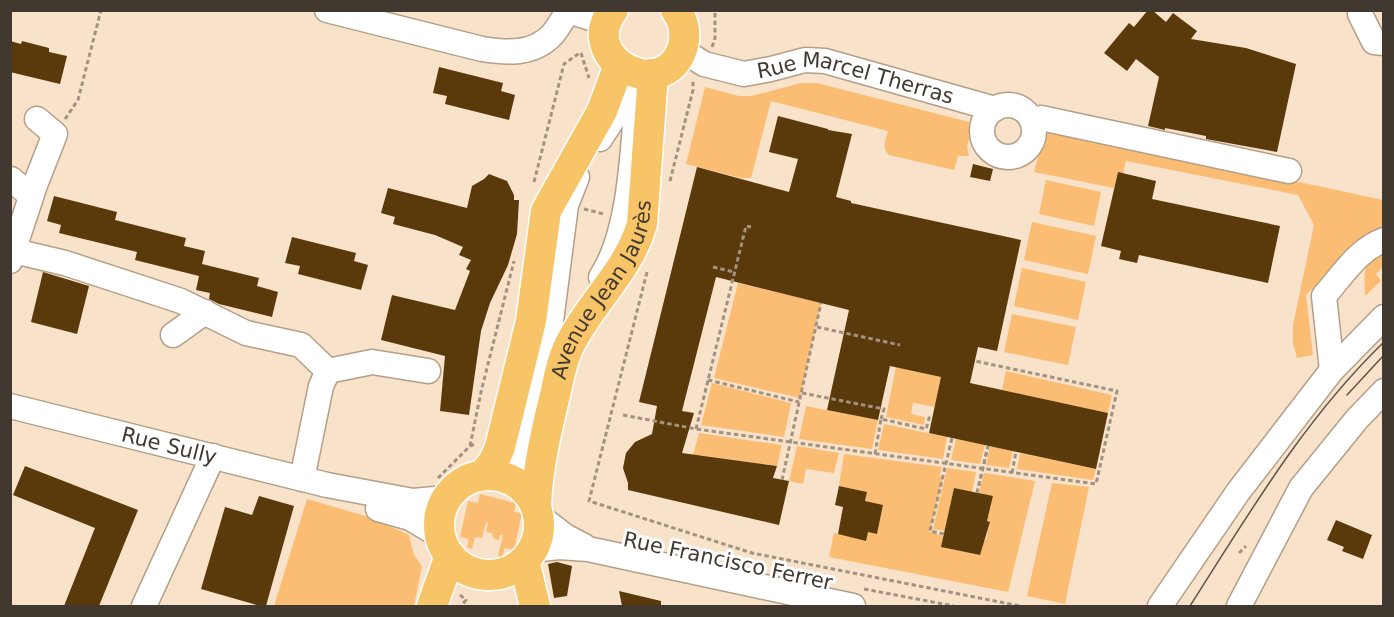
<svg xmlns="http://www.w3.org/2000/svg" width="1394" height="617" viewBox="0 0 1394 617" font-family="'DejaVu Sans',sans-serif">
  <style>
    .green { fill: #fabd73 }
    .building { fill: #5a3a0b }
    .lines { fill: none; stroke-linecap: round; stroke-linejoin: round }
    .minor-casing { stroke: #b49f88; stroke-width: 27 }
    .major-casing { stroke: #fff; stroke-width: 33 }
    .path { stroke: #a29281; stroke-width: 3; stroke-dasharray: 4.5 3; stroke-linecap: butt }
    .minor { stroke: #fff; stroke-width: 24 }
    .major { stroke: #f7c467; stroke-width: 30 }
    .tram { stroke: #5f5448; stroke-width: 1.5 }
    .path-bridge { stroke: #a29281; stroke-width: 3; stroke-dasharray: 4.5 3; stroke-linecap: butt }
    .labels { text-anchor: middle; stroke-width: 6; stroke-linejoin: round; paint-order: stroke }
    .street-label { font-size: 21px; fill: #41382f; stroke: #fff }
  </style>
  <rect width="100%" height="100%" fill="#f8e2ca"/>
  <path class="green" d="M801,83H817L973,123L967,147L969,156H958L954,170L889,155C881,148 886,140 888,131L771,101L751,178H741L686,164L705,87L739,96H751Z
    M1046,128L1383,200V229L1363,238L1306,295L1313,355L1297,358L1293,343V325L1314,225L1298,195L1126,161L1123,174L1118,173L1114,188L1034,172Z
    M1046,180L1101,192L1094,226L1039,214Z
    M1032,222L1096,236L1088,274L1024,260Z
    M1383,248V267L1376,274L1381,281L1365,296C1364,268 1362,267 1383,248Z
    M1022,268L1086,282L1078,320L1014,306Z
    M738,283L821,303L800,398L714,378Z
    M1012,314L1076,327L1068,365L1004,352Z
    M896,367L941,377L935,407L913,403L911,414L925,417L924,425L886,417Z
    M1006,371L1112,395L1108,413L1002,390Z
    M712,383L791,403L784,437L701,425Z
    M806,406L878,420L872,449L799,439Z
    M884,424L947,437L943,459L878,450Z
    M699,433L782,445L777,466L700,455L698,461L692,459Z
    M956,439L985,445L980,464L951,460Z
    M797,446L839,453L834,473L806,469L803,484L789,481Z
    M990,446L1013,451L1009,468L986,465Z
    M1020,453L1096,469L1093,480L1017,469Z
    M844,454L942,467L940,476L943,477L930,532L944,536L942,547L979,555L983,539L986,540L990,522L987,521L993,497L979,493L984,473L1035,481L1008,592L829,557L834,533L865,540L868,532L877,534L883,506L865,501L867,492L839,486Z
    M947,468L976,472L972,492L954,488L945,531L933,529Z
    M1052,483L1089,487L1065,604L1027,596Z
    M480,494L516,503L514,512L522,513L514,550L505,548L502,557L498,556L503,535H500L499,540L494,539L492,533L486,532L488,523H486L482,538L475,537L472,549L467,547L469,539L460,537L468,501L478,503Z
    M307,499L369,517L409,535L414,555L422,566L414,606H274Z"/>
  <path class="building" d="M1148,10H1152L1166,22L1173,13L1197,31L1191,39L1246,48L1296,64L1277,152L1206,139V136L1165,128V130L1148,126L1159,77L1136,59L1127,71L1104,53L1129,23L1134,27Z
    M10,41L21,44L22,41L49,48V52L67,56L60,84L10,72Z
    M439,67L503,83L501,91L515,95L509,120L445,104L447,96L433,93Z
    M778,116L828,129V130L852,134L836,197L851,201V203L1021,240L997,351L978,347L970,383L1108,413L1096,469L929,433L941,377L890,366L878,420L827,410L849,310L716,277L682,411L694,413L682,453L777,466L773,478L789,481L779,525L628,490V483L623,468L626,453L635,442L652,434L657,406L639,402L697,167L789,192L798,159L769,152Z
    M973,164L993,169L990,181L970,177Z
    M1118,172L1156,181L1152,199L1280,226L1268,283L1139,255L1137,263L1119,259L1121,251L1101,246Z
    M489,174L507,181L514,195V200H519L517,234L508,265L490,303L481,331L469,415L440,411L445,356L381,340L392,295L455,310L470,271L466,269L471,260L459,255L463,247L435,235L393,224L395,217L381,213L388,188L467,208L472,186L484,179Z
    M54,196L117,212L115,220L186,238L184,246L205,251L202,264L259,278L257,286L278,292L272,317L219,304L209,299L210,293L196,290L199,276L135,260L137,252L59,233L61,225L47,221Z
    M292,237L356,253L354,261L368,265L361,290L298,274L300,266L285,263Z
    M43,272L89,286L77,334L31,322Z
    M25,466L138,510L99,606H64L95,528L13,495Z
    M839,486L867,492L865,501L883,505L877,534L868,532L866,541L838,534L843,507L835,505Z
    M954,488L993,496L987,521L990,522L980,555L941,547Z
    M259,496L294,506L266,606H260L201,589L225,507L252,515Z
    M1336,520L1372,535L1363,559L1342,551L1344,547L1327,540Z
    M557,562L572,566L567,596L554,598L548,564Z
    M619,591L661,601V606H622Z"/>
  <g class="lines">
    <g class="minor-casing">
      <g id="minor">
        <path d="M327,10L482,49C506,53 533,55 552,35C558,28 563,19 568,11L607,23"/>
        <path d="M1360,10V14L1374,42L1384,43"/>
        <path id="s1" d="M682,50L704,64L744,74L771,69L805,60L825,61L995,109"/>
        <circle cx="1008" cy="131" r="26"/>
        <path d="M1033,121L1041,118L1289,171"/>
        <path d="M600,139L628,96L639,75"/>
        <path d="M11,179L31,196"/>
        <path d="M14,251L65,263L181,301L246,333L301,345L328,371"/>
        <path d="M10,261L35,185L55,134L37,119"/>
        <path d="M601,277C632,231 633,141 638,86"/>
        <path d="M173,335L205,312"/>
        <path d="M1332,370L1324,296C1342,276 1358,249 1384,240"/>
        <path id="s2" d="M10,406L327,485L413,501L446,498"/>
        <path d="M302,479L321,386L328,371L372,362L428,371"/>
        <path d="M519,484L522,443L547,352L566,205L577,177"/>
        <path d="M378,509L410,518L440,536"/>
        <path d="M539,516L565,536L584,546"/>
        <path d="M532,550L559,547L588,549L853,606"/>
        <path d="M144,606L213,456"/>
        <path d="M1160,606L1238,492L1332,370L1384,317"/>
        <path d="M1239,606L1301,488L1357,419L1384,391"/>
      </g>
    </g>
    <g class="major-casing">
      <g id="major">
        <path d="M613,10C575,60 666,106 683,46C686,33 684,21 676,10"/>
        <path d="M484,474L494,461L500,447L531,321L546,211L602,111L619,65"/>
        <circle cx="489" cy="525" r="50"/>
        <path id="s3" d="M536,504C538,466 546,432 555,395C559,378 562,358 571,342C592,301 629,270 642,224L653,74"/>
        <path d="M524,561L535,606"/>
        <path d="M432,606L450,556"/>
      </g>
    </g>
    <path class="path" d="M712,47L715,38V10
      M581,53L589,78
      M65,119L78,100L101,10
      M670,181L693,90V81
      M534,182L564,64L581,52
      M584,209L604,214
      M713,267L734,272
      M647,272L589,501L752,553L1020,606
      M817,327L900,345
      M708,380L799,402
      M802,393L884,409L881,419
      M623,415L696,429L1096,484L1117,391L975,361
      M696,429L746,226L751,227
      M470,446L481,392L514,261
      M875,454L881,419L926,429L930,415
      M1012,473L1016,452
      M438,478L470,446L475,444
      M782,480L821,303
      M977,493L988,446
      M944,534L930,531L952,438
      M1239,553L1246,546
      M864,589L954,606
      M460,595L466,600L461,606"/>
    <use href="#minor" class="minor"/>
    <use href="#major" class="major"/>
    <path class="tram" d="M1347,395L1384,355
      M1190,606C1248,515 1305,418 1384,342"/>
    <path class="path-bridge" d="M977,493L988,446"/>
  </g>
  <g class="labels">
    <g class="street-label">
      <text dy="7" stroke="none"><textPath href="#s1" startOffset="182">Rue Marcel Therras</textPath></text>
      <text dy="7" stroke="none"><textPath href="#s3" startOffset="228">Avenue Jean Jaurès</textPath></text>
      <text dy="7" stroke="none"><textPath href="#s2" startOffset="164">Rue Sully</textPath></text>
      <text transform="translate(728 561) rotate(12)" y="7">Rue Francisco Ferrer</text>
    </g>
  </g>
  <rect width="1394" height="617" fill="none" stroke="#41382f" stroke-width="24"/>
</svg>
